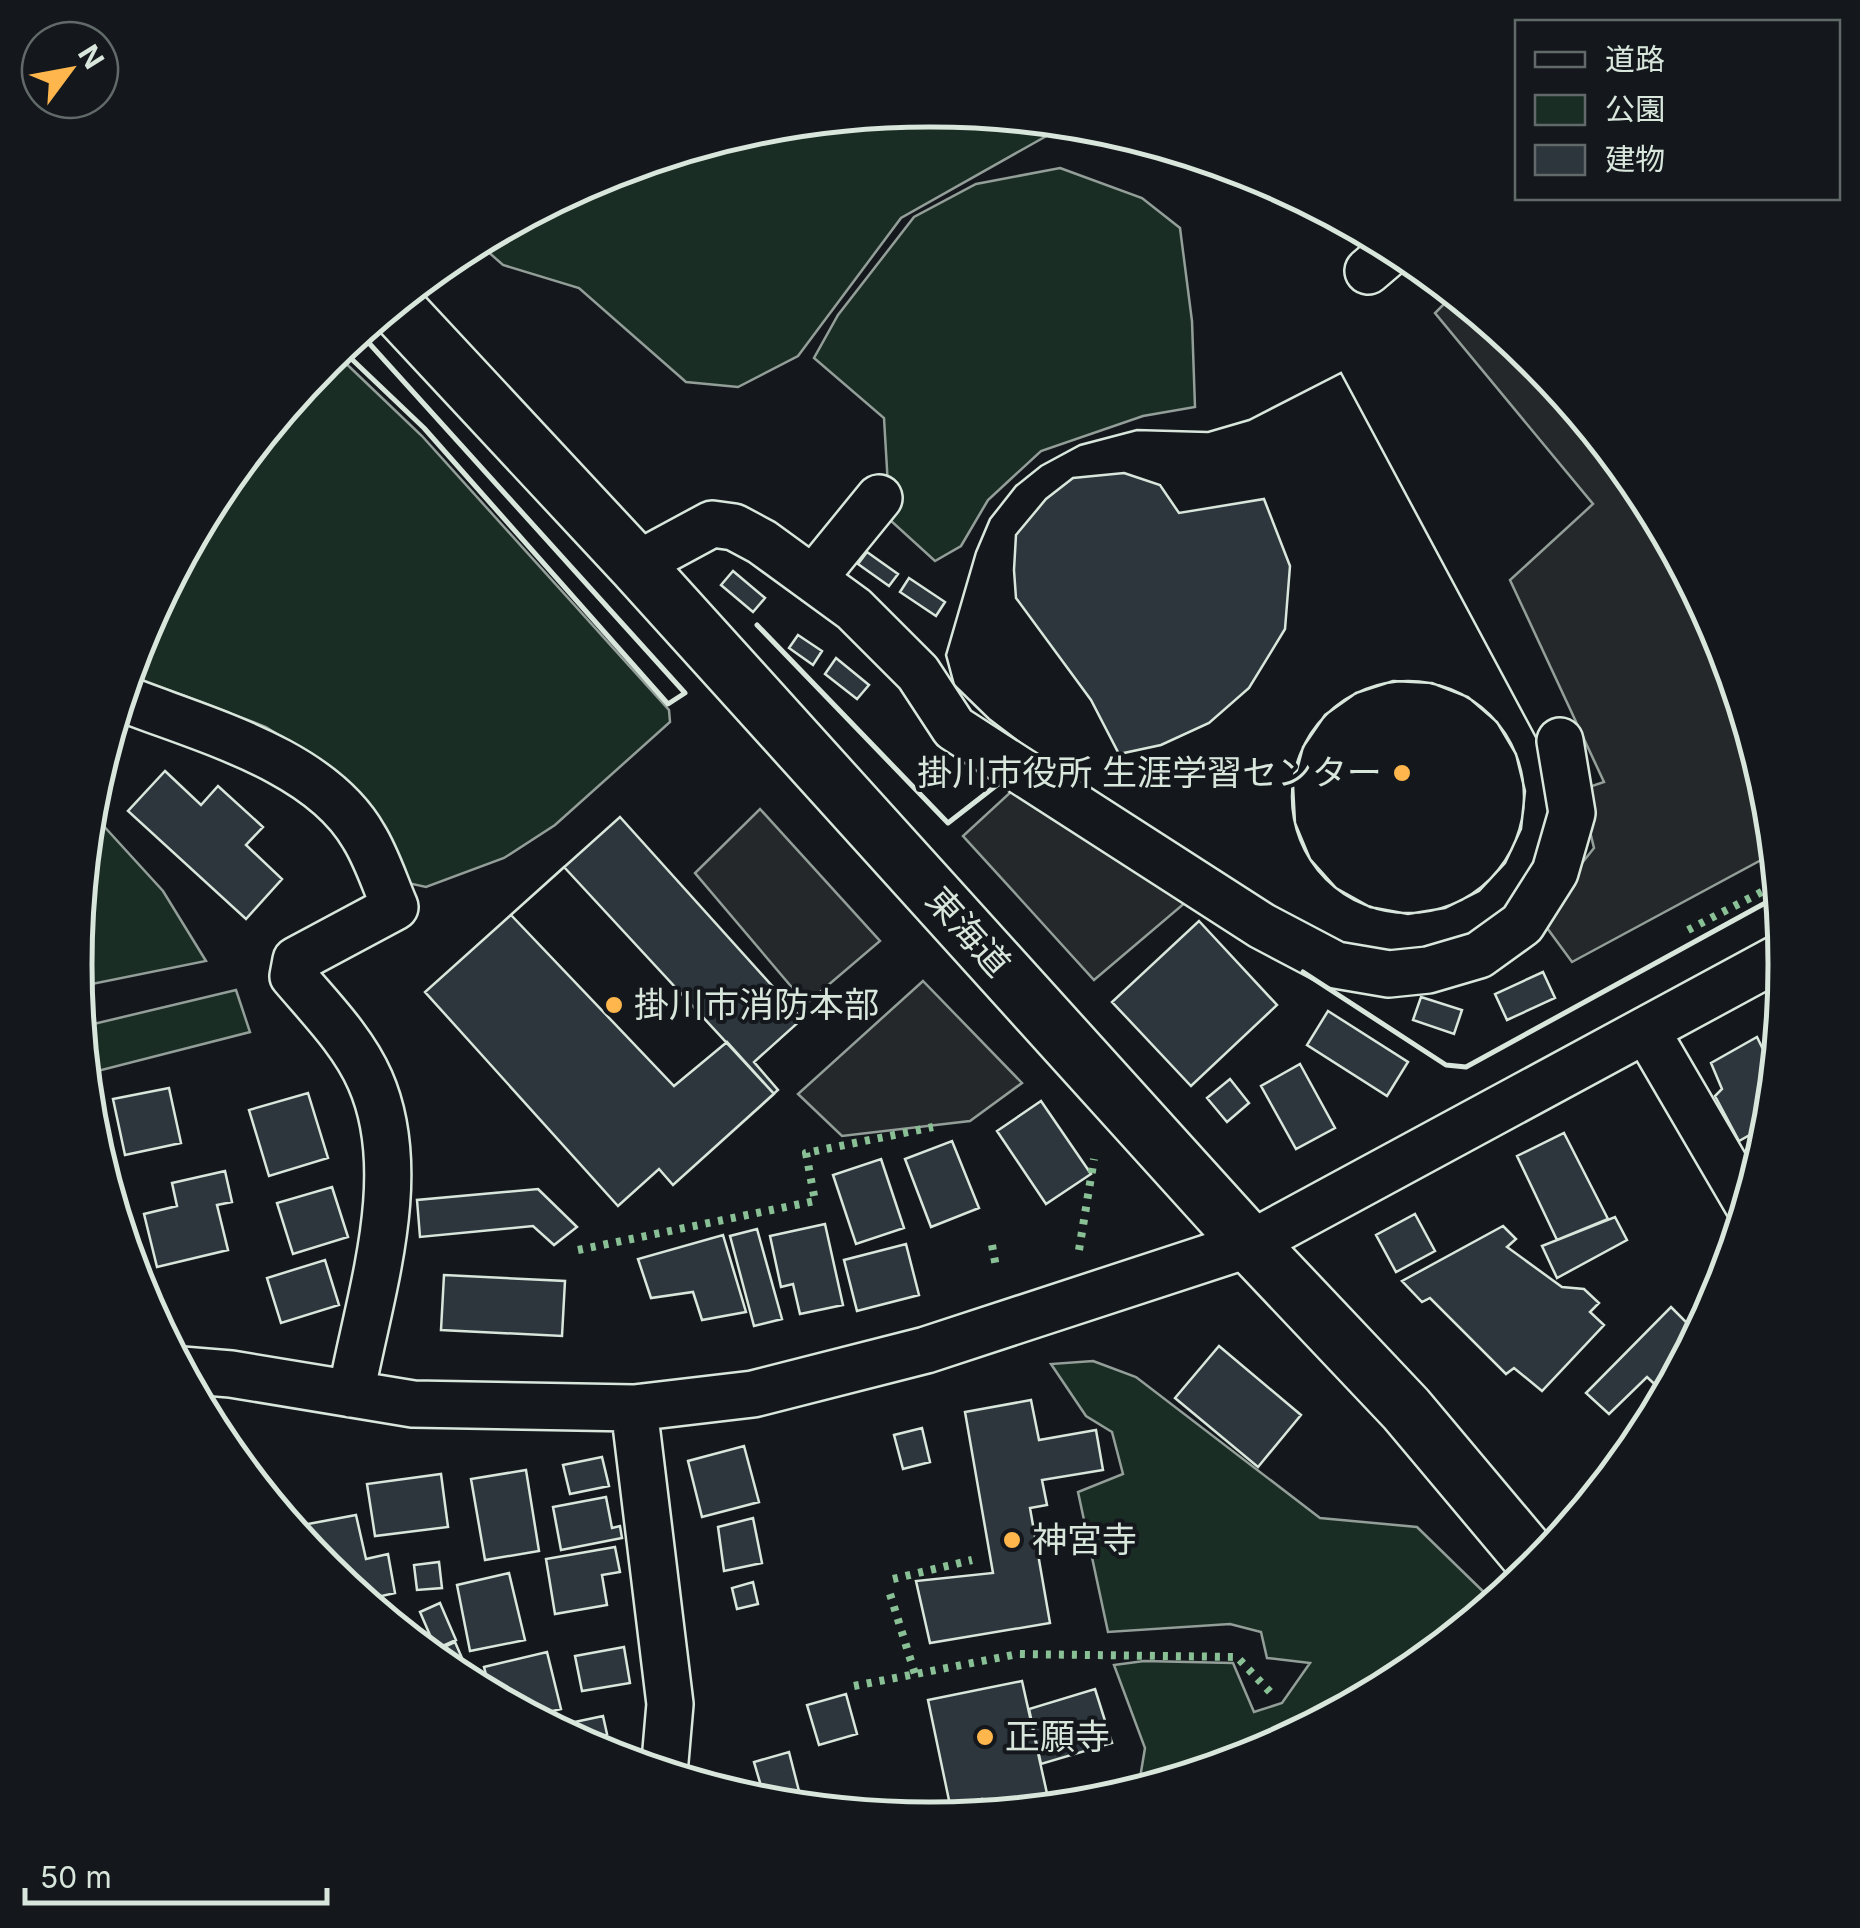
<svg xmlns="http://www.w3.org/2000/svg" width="1860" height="1928" viewBox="0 0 1860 1928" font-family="Inter,'Noto Sans JP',sans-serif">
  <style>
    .green { fill: #1a2d24; stroke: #939e99; stroke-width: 2.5 }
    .parking { fill: #24282b; stroke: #939e99; stroke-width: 2.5 }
    .building { fill: #2c363c; stroke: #d8e6dc; stroke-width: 2.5; fill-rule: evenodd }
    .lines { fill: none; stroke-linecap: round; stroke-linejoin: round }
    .minor-casing { stroke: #d8e6dc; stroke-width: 50 }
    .major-casing { stroke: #d8e6dc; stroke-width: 60 }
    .minor { stroke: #14181c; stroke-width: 45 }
    .major { stroke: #14181c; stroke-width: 55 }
    .hedge { stroke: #8ac095; stroke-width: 8; stroke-dasharray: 5 8; stroke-linecap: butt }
    .wall { stroke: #d8e6dc; stroke-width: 5 }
    .poi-dot { fill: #ffb74d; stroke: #14181c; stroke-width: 4 }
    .labels { text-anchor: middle; stroke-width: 8; stroke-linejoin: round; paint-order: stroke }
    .poi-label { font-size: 35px; fill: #d8e6dc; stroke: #14181c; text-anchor: start }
    .street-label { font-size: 35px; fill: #d8e6dc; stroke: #14181c }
    .rim { fill: none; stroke: #d8e6dc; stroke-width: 5 }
  </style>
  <rect width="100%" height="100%" fill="#14181c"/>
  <path class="green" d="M931,109L1023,118L1050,134L901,218L798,356L738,387L686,382L579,288L503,265L477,242L603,174L764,125Z
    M1060,168L1142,198L1180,228L1192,321L1195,407L1143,416L1041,451L988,500L961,546L935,561L890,520L884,418L814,358L838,315L914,217L976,184Z
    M334,352L422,436L669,710L670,722L555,825L504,858L426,887L403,882L316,759L266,727L129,675L140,636L219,489Z
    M90,811L163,891L206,961L77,987L75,963Z
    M236,990L250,1032L86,1074L81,1027Z
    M1093,1361L1136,1377L1320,1518L1417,1527L1494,1602L1405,1675L1257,1754L1138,1790L1145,1748L1114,1665L1144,1661L1233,1663L1254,1712L1282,1703L1310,1663L1267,1658L1261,1632L1230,1624L1108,1632L1078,1492L1123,1474L1112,1432L1086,1416L1051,1364Z"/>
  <path class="parking" d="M1454,294L1535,360L1641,489L1720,637L1769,798L1774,853L1572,962L1539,917L1594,848L1580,790L1604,782L1510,580L1593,504L1435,313Z
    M1014,789L1186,902L1094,980L963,836Z
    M760,809L880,941L806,1004L695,873Z
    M923,981L1022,1083L970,1121L842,1136L798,1094Z"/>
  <path class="building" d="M1341,373L1546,756L1554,839L1506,916L1461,946L1406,959L1365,952L1326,939L1081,789L989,719L954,685L946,655L976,552L990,519L1016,486L1041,466L1080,445L1137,430L1208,432L1249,420ZM1393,681L1432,683L1468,697L1497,722L1516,754L1525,791L1521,829L1505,863L1479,891L1445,908L1408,914L1370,907L1336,888L1310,859L1295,823L1293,785L1303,747L1325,715L1356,693Z
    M1341,373L1546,756L1554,839L1506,916L1461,946L1406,959L1365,952L1326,939L1081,789L989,719L954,685L946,655L976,552L990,519L1016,486L1041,466L1080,445L1137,430L1208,432L1249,420Z
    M1124,473L1160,485L1179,513L1264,499L1290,566L1285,629L1249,688L1209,723L1161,745L1119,754L1091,700L1016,598L1014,570L1016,535L1046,499L1073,478Z
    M867,552L898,574L889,586L858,564Z
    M733,571L765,598L753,612L721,585Z
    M909,578L945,602L936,616L900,592Z
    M798,635L822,651L813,665L789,648Z
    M836,658L869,685L857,699L825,674Z
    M1292 797a116 116 0 1 1 232 0a116 116 0 1 1-232 0Z
    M165,771L201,805L218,786L263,827L246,845L282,879L246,919L128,811Z
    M620,817L802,1019L754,1062L778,1090L673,1185L659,1169L618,1206L425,992Z
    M564,867L774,1094L673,1185L659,1169L618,1206L425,992Z
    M511,915L674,1086L727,1042L774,1094L673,1185L659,1169L618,1206L425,992Z
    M1199,921L1277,1005L1191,1086L1112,1002Z
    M1543,972L1555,998L1507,1020L1495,994Z
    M1421,997L1462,1010L1454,1034L1413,1020Z
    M1328,1011L1408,1062L1387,1096L1307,1045Z
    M1757,1037L1774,1072L1769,1124L1739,1141L1715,1096L1722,1089L1711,1063Z
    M1300,1064L1335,1128L1296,1149L1261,1086Z
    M1230,1079L1249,1103L1227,1122L1207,1098Z
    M169,1088L181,1143L125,1155L113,1099Z
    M308,1093L328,1158L269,1176L249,1110Z
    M1041,1101L1091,1174L1046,1204L997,1131Z
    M1564,1133L1608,1219L1557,1240L1517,1156Z
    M1766,1140L1754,1177L1742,1153Z
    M952,1141L979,1208L931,1227L905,1159Z
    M881,1159L904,1228L856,1244L833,1175Z
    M225,1171L232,1202L217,1205L228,1250L157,1267L144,1214L177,1206L172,1183Z
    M332,1187L348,1237L293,1254L277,1203Z
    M538,1189L577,1227L554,1245L533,1226L420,1237L417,1200Z
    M1415,1214L1435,1251L1396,1272L1376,1235Z
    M1615,1217L1627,1240L1557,1278L1542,1246Z
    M825,1224L843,1305L800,1314L793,1284L781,1287L770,1236Z
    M1503,1226L1516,1239L1507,1247L1562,1287L1584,1289L1599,1303L1590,1312L1604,1325L1542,1391L1514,1368L1506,1374L1430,1298L1422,1302L1402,1281Z
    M757,1229L782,1319L754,1326L730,1236Z
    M723,1235L746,1312L702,1320L693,1292L651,1298L638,1259Z
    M906,1244L919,1295L857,1311L844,1260Z
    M325,1260L339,1305L281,1323L267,1278Z
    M444,1275L565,1281L562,1336L441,1330Z
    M1671,1307L1693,1329L1687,1336L1693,1342L1665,1394L1647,1377L1609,1414L1586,1393Z
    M1219,1346L1301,1415L1258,1467L1175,1398Z
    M1031,1400L1039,1440L1096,1430L1103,1470L1042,1480L1047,1505L1030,1508L1050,1623L930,1643L916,1581L993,1573L965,1412Z
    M922,1428L930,1462L903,1469L894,1435Z
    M744,1446L759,1502L702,1517L688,1461Z
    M602,1457L609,1486L570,1494L563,1465Z
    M526,1470L539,1551L485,1560L471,1479Z
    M441,1474L448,1527L375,1536L367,1484Z
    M606,1497L612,1528L620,1526L622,1538L561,1550L553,1507Z
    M356,1515L366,1559L388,1554L395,1593L364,1600L318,1560L308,1524Z
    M753,1518L762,1563L724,1571L718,1527Z
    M615,1547L620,1572L602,1575L607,1605L555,1614L546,1559Z
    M439,1562L442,1588L417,1590L414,1565Z
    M509,1573L525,1640L470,1651L457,1585Z
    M753,1582L758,1604L737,1609L732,1588Z
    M440,1603L456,1640L436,1649L420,1612Z
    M455,1642L462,1658L444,1666L435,1651Z
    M624,1647L630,1683L582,1691L575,1656Z
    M547,1652L561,1709L532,1716L491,1694L484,1667Z
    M1022,1681L1050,1807L985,1814L982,1799L950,1805L928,1700Z
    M1095,1689L1112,1743L1041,1764L1029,1709Z
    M846,1694L857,1734L819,1745L807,1705Z
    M603,1716L607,1734L577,1740L551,1727Z
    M789,1752L800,1795L766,1803L754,1762Z"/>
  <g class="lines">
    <g class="minor-casing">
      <path id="minor" d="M1368,271L1395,248
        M636,565L712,524L734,527L762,542L854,609L918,673L954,728L1262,926L1336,965L1389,974L1428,970L1479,955L1522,924L1555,872L1572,813L1560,741
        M813,579L879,498
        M122,698C200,729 320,759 364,837C377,858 385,884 395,907L296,960L293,976C320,1008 353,1041 370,1080C412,1175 369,1296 351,1394
        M1646,1030L1747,1203
        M182,1370L231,1374L413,1404L634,1408L753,1394L926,1350L1250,1244L1784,955
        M634,1408L670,1704L664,1773"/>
    </g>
    <g class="major-casing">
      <path id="major" d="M393,304L636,565L1250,1244L1406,1409L1537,1565"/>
    </g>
    <use href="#minor" class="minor"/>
    <use href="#major" class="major"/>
    <path class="hedge" d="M1688,930L1777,884
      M992,1245L996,1267
      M578,1250L815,1201L806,1153L933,1127
      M1079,1250L1094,1159
      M893,1579L972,1560
      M890,1594L915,1674
      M854,1686L1018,1654L1237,1657L1272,1694"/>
    <path class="wall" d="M340,348L424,428L668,704L685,693L359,332
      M757,625L948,823L1002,781
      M1303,972L1446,1065L1466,1067L1778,896"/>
  </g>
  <g class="poi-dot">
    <circle cx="1402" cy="773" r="10"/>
    <circle cx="614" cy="1005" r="10"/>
    <circle cx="1012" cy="1540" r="10"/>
    <circle cx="985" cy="1737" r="10"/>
  </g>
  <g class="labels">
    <g class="poi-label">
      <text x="1382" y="785" text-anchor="end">掛川市役所 生涯学習センター</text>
      <text x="634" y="1017">掛川市消防本部</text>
      <text x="1032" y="1552">神宮寺</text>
      <text x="1005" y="1749">正願寺</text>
    </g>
    <g class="street-label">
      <text transform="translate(968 932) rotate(48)" y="12">東海道</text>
    </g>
  </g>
  <path d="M0 0H1860V1928H0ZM929 127H931A837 837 0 0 1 1768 964V965A837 837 0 0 1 931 1802H929A837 837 0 0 1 92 965V964A837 837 0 0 1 929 127Z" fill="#14181c" fill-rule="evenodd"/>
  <path class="rim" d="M929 127H931A837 837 0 0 1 1768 964V965A837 837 0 0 1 931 1802H929A837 837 0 0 1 92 965V964A837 837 0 0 1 929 127Z"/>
  <rect x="1515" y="20" width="325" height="180" fill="#14181c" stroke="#626a69" stroke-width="2.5"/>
  <rect x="1535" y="52" width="50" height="15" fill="#14181c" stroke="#626a69" stroke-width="2.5"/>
  <text x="1605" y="70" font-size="30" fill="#d8e6dc">道路</text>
  <rect x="1535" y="95" width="50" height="30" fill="#1a2d24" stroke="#626a69" stroke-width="2.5"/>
  <text x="1605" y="120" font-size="30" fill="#d8e6dc">公園</text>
  <rect x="1535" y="145" width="50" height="30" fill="#2c363c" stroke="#626a69" stroke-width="2.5"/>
  <text x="1605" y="170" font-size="30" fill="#d8e6dc">建物</text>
  <g transform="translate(70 70) rotate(58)"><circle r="48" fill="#14181c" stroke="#626a69" stroke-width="2.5"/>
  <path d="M0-8L18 38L0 25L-18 38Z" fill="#ffb74d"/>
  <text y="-15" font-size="28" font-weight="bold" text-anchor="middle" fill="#d8e6dc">N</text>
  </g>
  <path d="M25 1888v15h302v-15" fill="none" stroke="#d8e6dc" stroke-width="5"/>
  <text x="40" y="1888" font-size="30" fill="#d8e6dc" stroke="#14181c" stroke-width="8" paint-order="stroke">50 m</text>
</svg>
